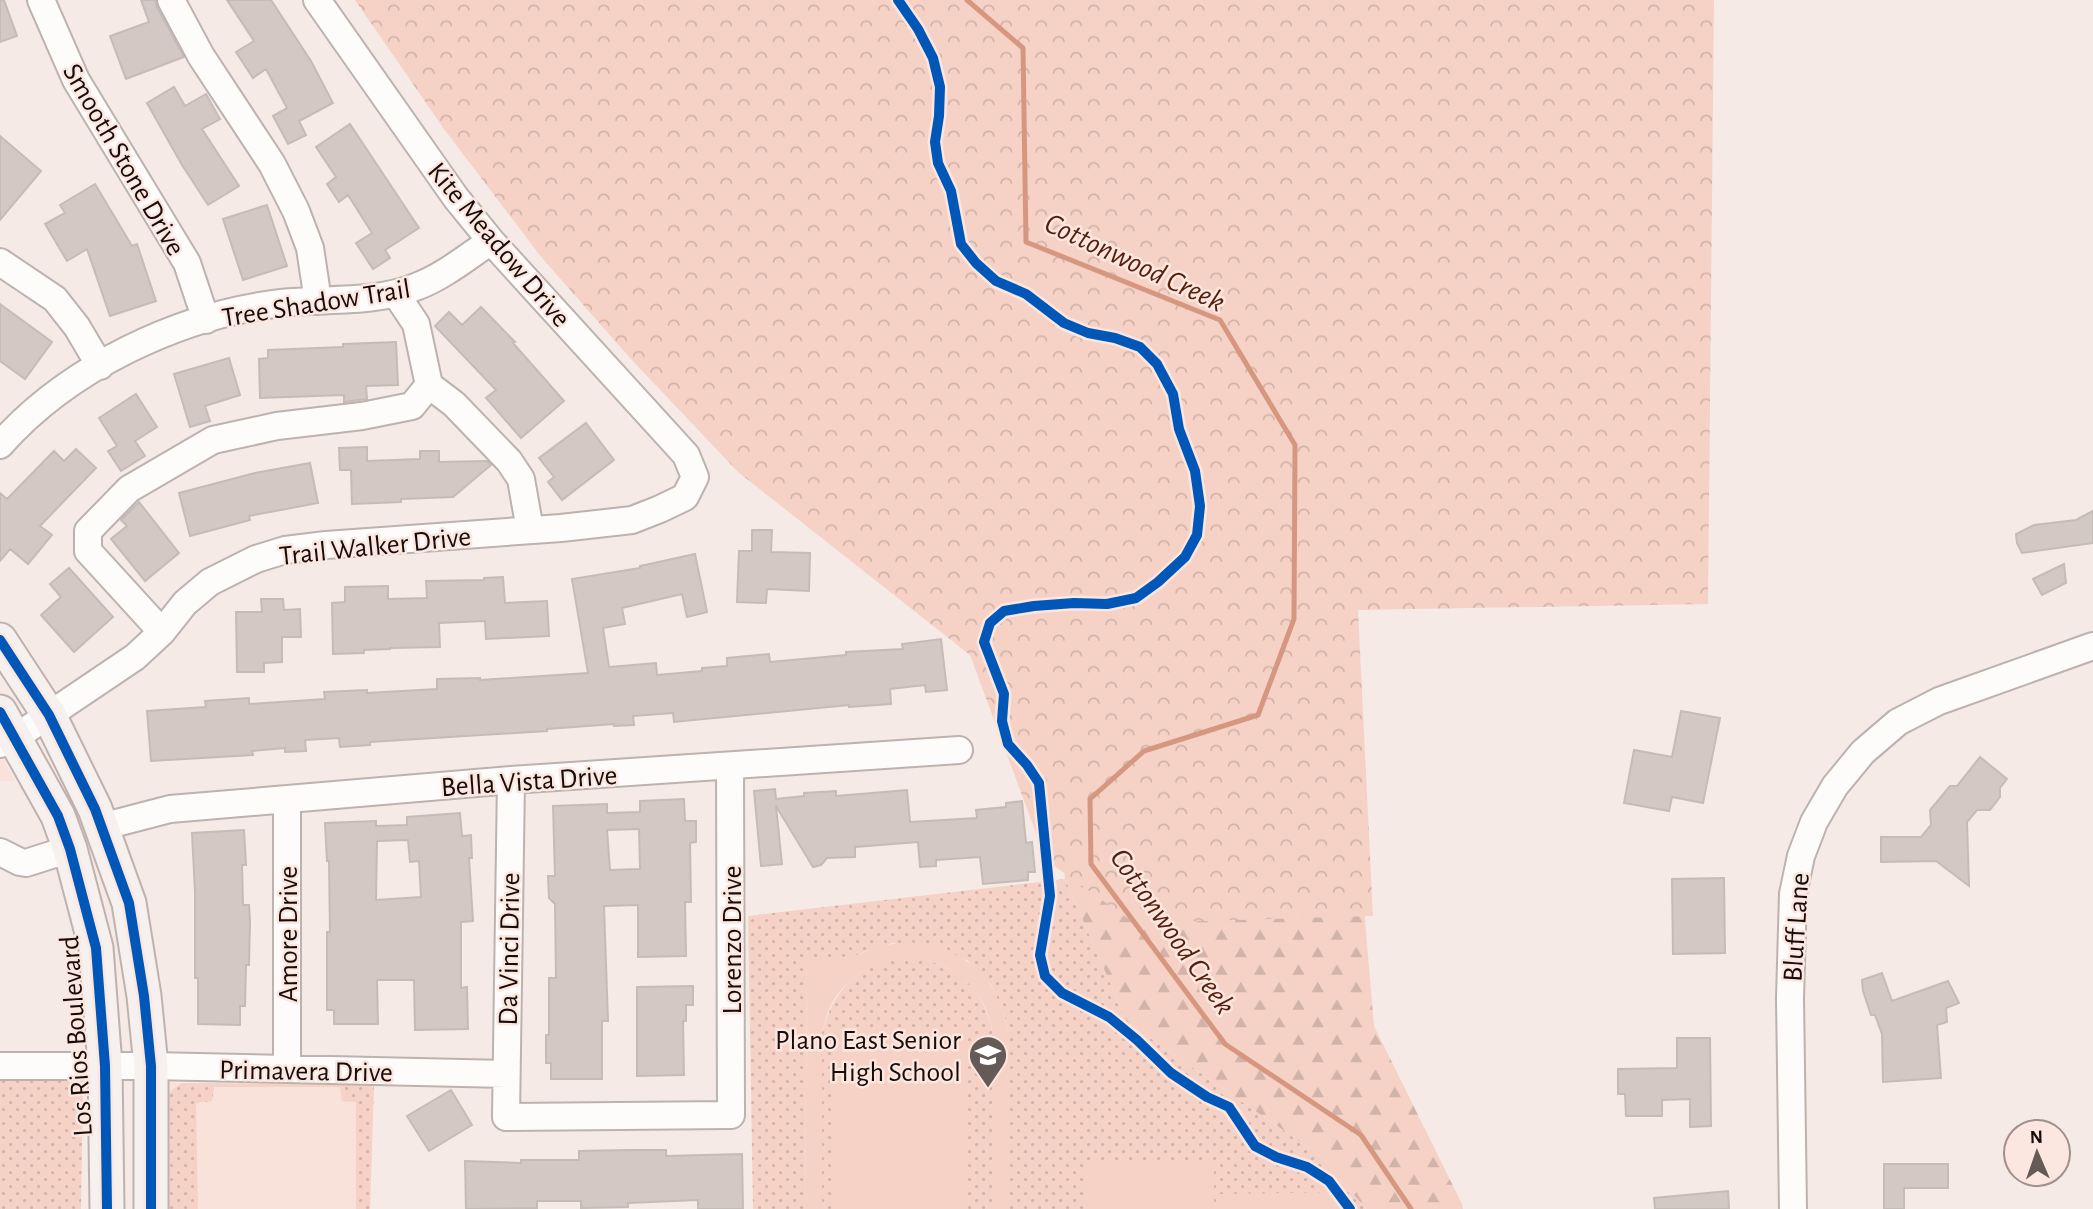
<svg xmlns="http://www.w3.org/2000/svg" width="2093" height="1209" viewBox="0 0 2093 1209" font-family="'Alegreya Sans',sans-serif">
  <style>
    .built { fill: #f9e2da }
    .grass { fill: url(#grass-dots) }
    .forest { fill: url(#forest-firs) }
    .park { fill: url(#park-crowns) }
    .garden { fill: #f6d2c6 }
    .lines { fill: none; stroke-linecap: round; stroke-linejoin: round }
    .stream { stroke: #d69781; stroke-width: 5 }
    .building { fill: #d3c8c4; stroke: #c5bbb7; stroke-width: 2; fill-rule: evenodd }
    .minor-casing { stroke: #bcb2ae; stroke-width: 30 }
    .major-casing { stroke: #bfb2ae; stroke-width: 37 }
    .minor { stroke: #fefcfb; stroke-width: 26 }
    .major { stroke: #f6f0ee; stroke-width: 33 }
    .cycleway-casing { stroke: #fbe7e0; stroke-width: 15 }
    .cycleway { stroke: #0057b8; stroke-width: 10 }
    .labels { text-anchor: middle; stroke-width: 5; stroke-linejoin: round; paint-order: stroke }
    .street-label { font-size: 28px; fill: #170c09; stroke: #fbe7e0 }
    .poi-label { font-size: 28px; fill: #170c09; stroke: #fbe7e0; text-anchor: end }
    .water-label { font-size: 30px; font-style: italic; fill: #561f0b; stroke: #fbe7e0 }
  </style>
  <defs>
    <pattern id="grass-dots" width="8" height="8" patternUnits="userSpaceOnUse" patternTransform="scale(1.75)"><rect width="8" height="8" fill="#f6d2c6"/><path d="M2 2h.1M6 6h.1" fill="none" stroke="#d2b3a9" stroke-width="1.8" stroke-linecap="round"/></pattern>
    <pattern id="forest-firs" width="22" height="20" patternUnits="userSpaceOnUse" patternTransform="scale(1.75)"><rect width="22" height="20" fill="#f6d2c6"/><path d="M5 1l3.5 6h-7zM16 11l3.5 6h-7z" fill="#d2b3a9"/></pattern>
    <pattern id="park-crowns" width="20" height="18" patternUnits="userSpaceOnUse" patternTransform="scale(1.75)"><rect width="20" height="18" fill="#f6d2c6"/><path d="M2 6a3 3 0 1 1 6 0M12 15a3 3 0 1 1 6 0" fill="none" stroke="#d2b3a9"/></pattern>
  </defs>
  <rect width="100%" height="100%" fill="#f5eae6"/>
  <path class="built" d="M0,753L15,781H0Z
    M168,1083L374,1084L370,1209H168Z"/>
  <path class="grass" d="M1065,879L1127,1022L1322,1157L1366,1209H1008V1033L1005,1017L991,985L967,960L893,943L866,951L853,957L807,959L805,1209H753L748,916Z
    M916,958C962,967 982,988 993,1033V1209H822V1033C835,984 863,959 916,958Z
    M0,1079L83,1080L81,1209H0Z
    M181,1083L374,1084L370,1209H356V1102L342,1101L340,1087H214L212,1101L196,1103L198,1209H166V1096Z"/>
  <path class="forest" d="M1357,824L1374,1026L1462,1204L1463,1209H1366L1322,1157L1127,1022L1065,879L1062,833Z"/>
  <path class="park" d="M355,0H1714L1708,604L1358,610L1373,916L1134,923L1046,860L970,655L738,472L630,358L542,258L444,129Z"/>
  <path class="garden" d="M907,942C963,946 999,976 1008,1033V1209H993V1033C990,1021 987,1009 980,998C947,944 868,948 835,998C828,1009 825,1021 822,1033V1209H805L807,958L853,957L879,946Z
    M833,1027H967V1209H833Z
    M1085,1160H1214V1209H1085Z
    M1346,1192V1209H1219V1194Z"/>
  <g class="lines">
    <path class="stream" d="M967,0L1023,48L1026,242L1220,320L1295,445L1294,619L1258,715L1144,751L1090,799L1091,864L1225,1044L1361,1135L1411,1209"/>
  </g>
  <path class="building" d="M0,0H4L17,36L0,42Z
    M141,0H155L157,7L184,57L126,79L110,36L149,22Z
    M227,0H271L311,61L333,103L299,121L306,135L288,144L273,116L287,108L266,69L253,78L236,52L254,41Z
    M174,87L185,106L206,94L220,119L202,129L239,186L208,205L182,165L147,103Z
    M350,124L419,228L385,250L390,258L373,269L356,243L372,233L348,195L339,202L327,184L336,177L316,147Z
    M0,136L41,171L0,220Z
    M95,184L132,246L137,244L156,301L110,316L87,249L67,261L45,224L65,213L60,205Z
    M267,205L287,266L243,280L223,219Z
    M0,304L52,342L25,379L0,361Z
    M481,307L515,342L513,343L564,401L521,438L486,398L496,390L435,326L449,312L462,325Z
    M396,342L398,385L366,386L367,399L344,402V395L260,398L259,359L268,358V350L343,347V344Z
    M229,358L240,395L205,406L210,421L190,427L174,374Z
    M136,394L157,427L135,441L145,456L121,471L108,451L117,446L99,418Z
    M586,423L614,460L562,500L548,482L554,477L539,458Z
    M367,447V461L420,459V451H439V462L487,461L491,465L453,497L401,499V502L352,504L351,470H340L339,448Z
    M76,449L96,468L40,526L52,535L28,564L10,549L0,561V493L7,499L54,451L64,461Z
    M310,463L318,503L249,516L250,520L190,536L179,493L255,473Z
    M139,502L179,553L145,581L111,539L127,526L121,520Z
    M2093,511V543L2022,553L2017,543L2016,534L2034,525L2076,520Z
    M752,530H772L771,552L810,553L809,591L767,589L766,603L737,602L739,551H752Z
    M695,554L707,612L687,617L682,594L622,608L625,624L603,628L609,667L656,663L657,675L702,671V668L727,666V658L769,654L770,662L846,655V652L903,649L902,644L941,639L947,690L926,692L925,685L890,689L891,704L849,707V705L674,722L673,713L633,716L634,725L614,726V724L547,729V731L370,742V745L340,747L339,738L305,740L306,751L285,752V748L252,751L253,755L151,761L147,711L206,707L205,701L249,698V704L325,699L324,692L367,690V693L437,689V679L480,678V680L588,673L572,579L640,568V566Z
    M2064,564L2066,583L2042,595L2033,579Z
    M69,568L113,617L74,652L41,615L61,597L50,584Z
    M503,577L505,603L547,601L549,636L486,639L485,621L439,623L440,647L390,648V649L364,650V653L333,654L332,603L345,602V587L388,586V599L427,598L426,581L484,580V578Z
    M261,599H283L284,610L300,609L301,637H282V662L264,663V672H237L236,612H262Z
    M1681,711L1720,718L1703,803L1672,797L1669,811L1624,803L1634,750L1672,757Z
    M1980,757L2007,779L2000,788V797L1990,810H1977L1967,822L1969,886L1936,861L1881,862V837H1921L1931,825L1930,810L1950,786H1957Z
    M775,789L776,799L804,796V793L836,791V796L907,790L910,822L977,818L976,810L1006,807V803L1022,801L1026,843L1032,842L1035,872H1028V880L983,884L980,857L936,860V866L920,867L918,842L855,847V857L827,858L821,865L813,867L776,806L782,864L761,866L754,791Z
    M684,799L685,821H696V842L690,843L691,902H685L686,956L638,957V905L604,906L608,1021H602V1079H551V1063H546V1035H549V978H556L555,904L549,898L548,876H555L553,806L607,804V813L640,812V801ZM639,829L640,869L610,870L607,830Z
    M460,813L462,836L471,835L472,858H469L473,921L461,922V988L467,987L468,1029L415,1030L414,980H377L378,1024H334V1010H327V932H330L329,861H327L325,823L376,821V826L407,825V817ZM408,840L410,862L419,861L421,897L376,900L377,841Z
    M244,830L246,865H242L243,905H249L250,921L249,965H246L245,1006H240V1025L198,1024V978H195V892L192,833Z
    M1724,878L1725,953L1673,954L1672,879Z
    M1882,973L1892,1001L1948,981L1959,1003L1946,1008L1947,1022L1937,1025L1941,1078L1883,1082L1882,1034L1875,1015H1871L1863,991L1862,980Z
    M693,986V1005H686V1021H683L684,1075L637,1076V987Z
    M1677,1038H1710L1711,1126L1690,1127V1099L1662,1100V1116H1626L1625,1094H1618V1069L1677,1068Z
    M451,1090L472,1125L429,1151L407,1116Z
    M627,1150H666V1156L742,1154L743,1209H698V1200L628,1203V1207L581,1208V1201H537V1208L466,1209L465,1161L521,1163V1160H579V1151Z
    M1884,1164H1948V1188H1904V1209H1884Z
    M1728,1191L1729,1209H1655L1654,1198Z"/>
  <g class="lines">
    <g class="minor-casing">
      <path id="minor" d="M41,0L76,80L187,263L206,320
        M171,0L201,56L272,164L296,211L310,248L318,301
        M0,262L55,299L77,327L100,366
        M429,385L454,404L509,461L521,479L530,530
        M0,445C68,368 179,315 281,303C326,298 375,304 418,286C444,276 467,257 491,241
        M162,632L88,551V531L129,489L213,440L277,426L362,416L412,406L429,385L416,324L396,294
        M0,744L14,738L49,715L135,657L162,632L185,603L210,582L256,559L285,550L326,545L561,528L632,520L660,509L685,497L695,477L686,455L491,241L456,198L317,0
        M511,780L506,1117L731,1115L730,766
        M287,799V1069
        M101,827L170,809L511,780L959,750
        M0,852L20,862L26,863L70,849
        M0,1066H151L506,1074
        M1793,1209L1790,998L1793,894L1801,856L1814,822L1835,786L1863,752L1898,722L1939,701L2093,646"/>
    </g>
    <g class="major-casing">
      <path id="major" d="M0,640L49,715L95,809L129,903L144,996L151,1066V1209
        M0,712L58,816L70,849L96,948L105,1066L107,1209"/>
    </g>
    <use href="#minor" class="minor"/>
    <use href="#major" class="major"/>
    <g class="cycleway-casing">
      <path id="cycleway" d="M898,0L918,29L933,58L940,87L939,116L935,142L938,163L951,191L961,244L976,263L996,281L1026,294L1064,323L1088,333L1115,338L1140,347L1157,364L1173,394L1179,429L1195,471L1200,506L1197,535L1185,557L1158,582L1136,598L1107,604L1074,603L1034,606L1004,611L990,623L984,642L1004,694L1002,721L1008,744L1027,765L1039,783L1050,896L1040,955L1045,976L1062,993L1109,1017L1137,1040L1171,1073L1207,1097L1229,1107L1255,1146L1276,1157L1307,1167L1329,1181L1350,1209
        M0,640L49,715L95,809L129,903L144,996L151,1066V1209
        M0,712L58,816L70,849L96,948L105,1066L107,1209"/>
    </g>
    <use href="#cycleway" class="cycleway"/>
  </g>
  <defs>
    <g id="school-pin" transform="scale(2.0125)"><path d="M0 17L-7.5 6A9.5 9.5 0 1 1 7.5 6Z" fill="#655a56" stroke="#fbe7e0"/><path d="M0-5L7-2L0 1L-7-2ZM-4 1L0 2.5L4 1V4Q0 6-4 4Z" fill="#fff"/></g>
  </defs>
  <g fill-rule="evenodd">
    <use href="#school-pin" x="988" y="1055"/>
  </g>
  <g class="labels">
    <g class="street-label">
      <text transform="translate(125 159) rotate(60)" y="10">Smooth Stone Drive</text>
      <text transform="translate(500 244) rotate(50)" y="10">Kite Meadow Drive</text>
      <text transform="translate(316 302) rotate(-9)" y="10">Tree Shadow Trail</text>
      <text transform="translate(375 545) rotate(-6)" y="10">Trail Walker Drive</text>
      <text transform="translate(529 780) rotate(-4)" y="10">Bella Vista Drive</text>
      <text transform="translate(1795 927) rotate(-86)" y="10">Bluff Lane</text>
      <text transform="translate(287 934) rotate(-90)" y="10">Amore Drive</text>
      <text transform="translate(731 940) rotate(-90)" y="10">Lorenzo Drive</text>
      <text transform="translate(508 949) rotate(-89)" y="10">Da Vinci Drive</text>
      <text transform="translate(75 1036) rotate(-94)" y="10">Los Rios Boulevard</text>
      <text transform="translate(306 1070) rotate(1)" y="10">Primavera Drive</text>
    </g>
    <g class="poi-label">
      <text x="961" y="1049">Plano East Senior<tspan x="961" dy="32">High School</tspan></text>
    </g>
    <g class="water-label">
      <text transform="translate(1135 262) rotate(25)" y="10">Cottonwood Creek</text>
      <text transform="translate(1173 931) rotate(55)" y="10">Cottonwood Creek</text>
    </g>
  </g>
  <g transform="translate(2037 1153) rotate(358)"><circle r="33" fill="#fbe7e0" stroke="#a08f8a" stroke-width="2"/>
  <path d="M0-5L12 26L0 18L-12 26Z" fill="#655a56"/>
  <text y="-10" font-size="19" font-weight="bold" text-anchor="middle" fill="#170c09">N</text>
  </g>
</svg>
